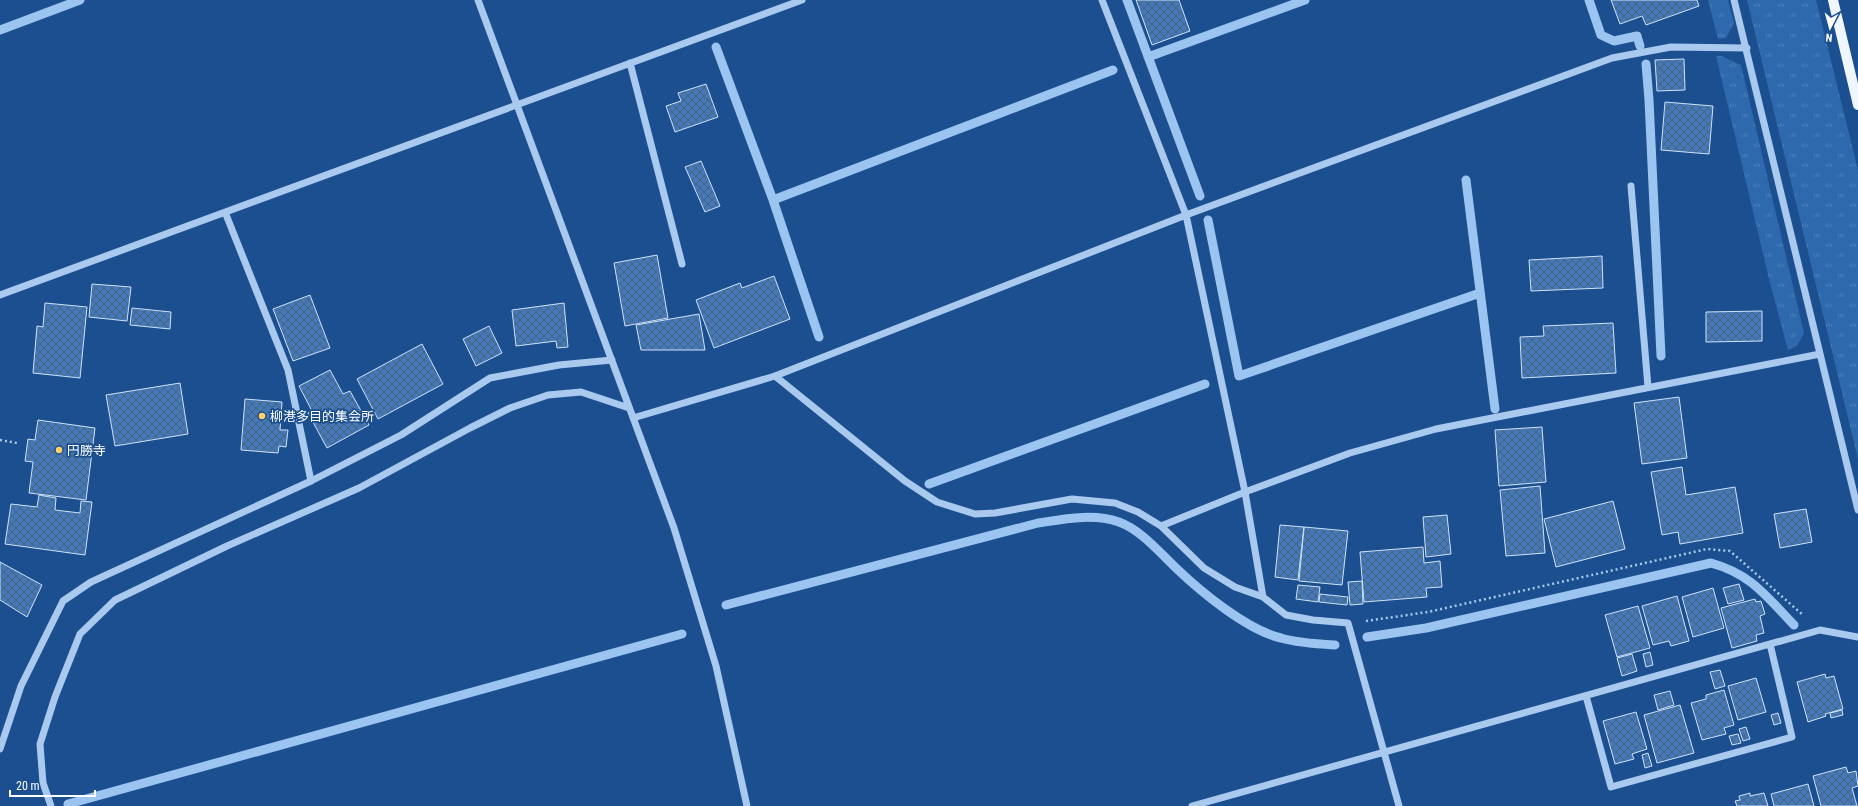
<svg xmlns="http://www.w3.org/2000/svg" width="1858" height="806" viewBox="0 0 1858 806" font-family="'Roboto Condensed','Noto Sans JP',sans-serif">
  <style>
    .grass { fill: url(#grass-tufts) }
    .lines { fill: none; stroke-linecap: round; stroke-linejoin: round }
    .stream { stroke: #9cc4f0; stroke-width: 9 }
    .building { fill: url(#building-cross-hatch); stroke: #cfe3fa }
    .path { stroke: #a9c9ee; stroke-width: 2.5; stroke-dasharray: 2 3; stroke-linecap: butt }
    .minor { stroke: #a9c9ee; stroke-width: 7 }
    .major { stroke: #f0f6ff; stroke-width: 10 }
    .poi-dot { fill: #ffd166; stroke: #1b4f8f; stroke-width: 1.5 }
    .labels { text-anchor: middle; stroke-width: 3.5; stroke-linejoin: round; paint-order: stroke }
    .poi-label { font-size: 13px; fill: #fff; stroke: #1b4f8f; text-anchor: start }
  </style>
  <defs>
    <pattern id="grass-tufts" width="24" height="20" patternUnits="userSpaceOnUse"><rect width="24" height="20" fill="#2e69ad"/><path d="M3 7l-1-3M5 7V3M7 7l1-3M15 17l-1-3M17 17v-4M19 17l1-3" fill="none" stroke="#4d80b9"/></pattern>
    <pattern id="building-cross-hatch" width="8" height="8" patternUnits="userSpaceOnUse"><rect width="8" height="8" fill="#4478b7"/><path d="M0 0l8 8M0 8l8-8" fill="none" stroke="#486282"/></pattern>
  </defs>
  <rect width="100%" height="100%" fill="#1b4f8f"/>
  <path class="grass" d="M1708,0H1728L1734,23L1726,38L1718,39Z
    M1747,0H1816L1858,170V459Z
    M1716,56H1722L1741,65L1804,333L1797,346L1788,350L1770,283Z"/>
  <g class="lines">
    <path class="stream" d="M1127,0L1200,196
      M1589,0L1601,35L1614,41L1637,36L1640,46
      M0,30L80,0
      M716,47L773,200L819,337
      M1148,57L1305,0
      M1646,64L1649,100L1661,356
      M1466,180L1495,409
      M773,200L1113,70
      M1208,220L1239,376L1480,293
      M929,484L1205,384
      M726,605L1038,523C1064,519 1093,513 1119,522C1141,530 1159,552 1176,568C1201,592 1247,630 1281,638C1298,643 1317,644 1335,645
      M1367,637L1426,628L1711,563C1751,574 1766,596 1794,625
      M68,804L682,634"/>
  </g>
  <path class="building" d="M1136,0H1179L1190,31L1152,45Z
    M1611,0H1697L1699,6L1646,25L1642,16L1620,24Z
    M1684,59L1685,90L1657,91L1655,60Z
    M706,84L718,117L675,132L666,106L681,101L678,93Z
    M1665,102L1713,106L1709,154L1661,150Z
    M701,161L720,206L705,212L685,167Z
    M657,255L668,318L625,326L614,263Z
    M1602,256L1603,288L1531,291L1529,260Z
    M774,276L790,319L714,348L696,300L740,283L742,288Z
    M92,284L131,287L127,321L89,317Z
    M310,295L330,348L293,361L273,309Z
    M45,303L87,307L80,378L33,373L37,326L43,327Z
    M564,303L568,347L557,348L556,341L516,346L512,310Z
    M132,308L171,312L170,329L130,325Z
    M1762,311V341L1706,342V312Z
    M699,314L705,350H641L636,325Z
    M1613,323L1616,373L1522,378L1520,337L1544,336L1543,326Z
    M489,326L502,353L476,366L463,339Z
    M422,344L443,384L378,419L357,379Z
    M330,370L343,394L350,391L369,425L327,448L308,413L312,411L299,386Z
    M180,383L188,434L115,446L106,395Z
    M1679,397L1687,458L1642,464L1634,403Z
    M245,399L282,402L280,430H288L286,447L279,446L278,453L241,450Z
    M38,420L95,428L86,500L29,493L33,462L25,461L28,439L35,440Z
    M1542,427L1546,482L1499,486L1495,430Z
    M1682,467L1686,495L1735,487L1743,533L1680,544L1678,532L1662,535L1651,472Z
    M1540,486L1545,553L1506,556L1500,490Z
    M39,495L56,498L55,510L80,513L81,501L92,502L85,555L5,544L11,504L37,507Z
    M1613,501L1625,549L1556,567L1544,519Z
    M1806,509L1812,542L1780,548L1774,514Z
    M1447,515L1451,554L1426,557L1423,517Z
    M1280,525L1304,527L1298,580L1275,577Z
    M1304,527L1348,531L1342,585L1299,581Z
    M1423,547L1424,563L1440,561L1442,587L1426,588L1427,597L1364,602L1360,552Z
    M0,562L42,585L27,617L0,600Z
    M1362,581L1363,604L1350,605L1348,582Z
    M1739,584L1744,600L1728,604L1723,588Z
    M1298,585L1320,587L1318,602L1296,599Z
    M1713,588L1724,628L1693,637L1682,597Z
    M1320,594L1348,597L1347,605L1319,602Z
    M1677,596L1689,641L1671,646L1669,641L1653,645L1642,606Z
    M1755,599L1756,602L1761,601L1765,614L1760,616L1764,633L1756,635L1757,641L1732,648L1721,608Z
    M1638,606L1650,648L1617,657L1605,615Z
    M1650,652L1653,665L1646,667L1643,654Z
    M1632,654L1637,671L1622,676L1617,658Z
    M1720,670L1725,686L1715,689L1710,672Z
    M1825,674L1826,678L1834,676L1843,709L1825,714L1826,716L1808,722L1797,682Z
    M1756,678L1766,712L1738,720L1728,686Z
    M1724,690L1734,725L1724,728L1726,734L1702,740L1691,703L1706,699V695Z
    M1670,691L1674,705L1658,710L1654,695Z
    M1680,705L1694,753L1657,763L1644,715Z
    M1842,710L1843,715L1831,718L1830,713Z
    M1636,712L1647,749L1632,754L1634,759L1615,764L1603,721Z
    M1778,713L1781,723L1774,725L1771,715Z
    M1746,727L1750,739L1743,741L1739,729Z
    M1738,734L1741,743L1732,745L1729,736Z
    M1648,753L1652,766L1645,768L1642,755Z
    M1846,767L1848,773L1856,771L1858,786L1852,788L1857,806H1821L1813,776Z
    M1808,784L1814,806H1774L1771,794Z
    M1750,793V796L1764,793L1768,806H1737L1735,801L1740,800L1739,796Z"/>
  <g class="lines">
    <path class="path" d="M0,440L17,443
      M1366,621L1428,612L1707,549L1730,551L1803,615"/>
    <path class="minor" d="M478,0L674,528L716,666L747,806
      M1102,0L1186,215L1245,492L1263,597L1286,615L1313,620L1348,623L1399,806
      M1734,0L1858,510
      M630,63L682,264
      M1631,186L1648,387
      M225,212L288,370L311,481
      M0,295L802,0
      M775,376L905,481L937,502L975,514L995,513L1072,499L1115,503L1138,512L1161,526L1204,568L1235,587L1263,597
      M633,418L775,376L1186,215L1612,58L1671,47L1747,48
      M1161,526L1245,492L1350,453L1436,429L1820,354
      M1586,696L1611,787L1792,737L1770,644
      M0,749L21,686L63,601L91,582L311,481L401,435L490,378L559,365L612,360
      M51,806L43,783L40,744L55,697L80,634L115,600L227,546L359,488L470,428L510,408L548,395L581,392L629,408
      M1192,806L1820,630L1858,637"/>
    <path class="major" d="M1833,0L1858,105"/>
  </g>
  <g class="poi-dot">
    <circle cx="262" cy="416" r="4"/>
    <circle cx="59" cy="450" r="4"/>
  </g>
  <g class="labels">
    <g class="poi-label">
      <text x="270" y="421">柳港多目的集会所</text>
      <text x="67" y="455">円勝寺</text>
    </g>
  </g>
  <g transform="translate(1830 28) rotate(186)" stroke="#1b4f8f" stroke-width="3" paint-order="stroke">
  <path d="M0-3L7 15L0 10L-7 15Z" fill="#ffffff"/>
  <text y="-6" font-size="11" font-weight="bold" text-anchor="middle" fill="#ffffff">N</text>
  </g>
  <path d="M10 790v6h85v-6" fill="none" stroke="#ffffff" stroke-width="2"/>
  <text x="16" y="790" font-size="12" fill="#ffffff" stroke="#1b4f8f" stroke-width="3" paint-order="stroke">20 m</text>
</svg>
